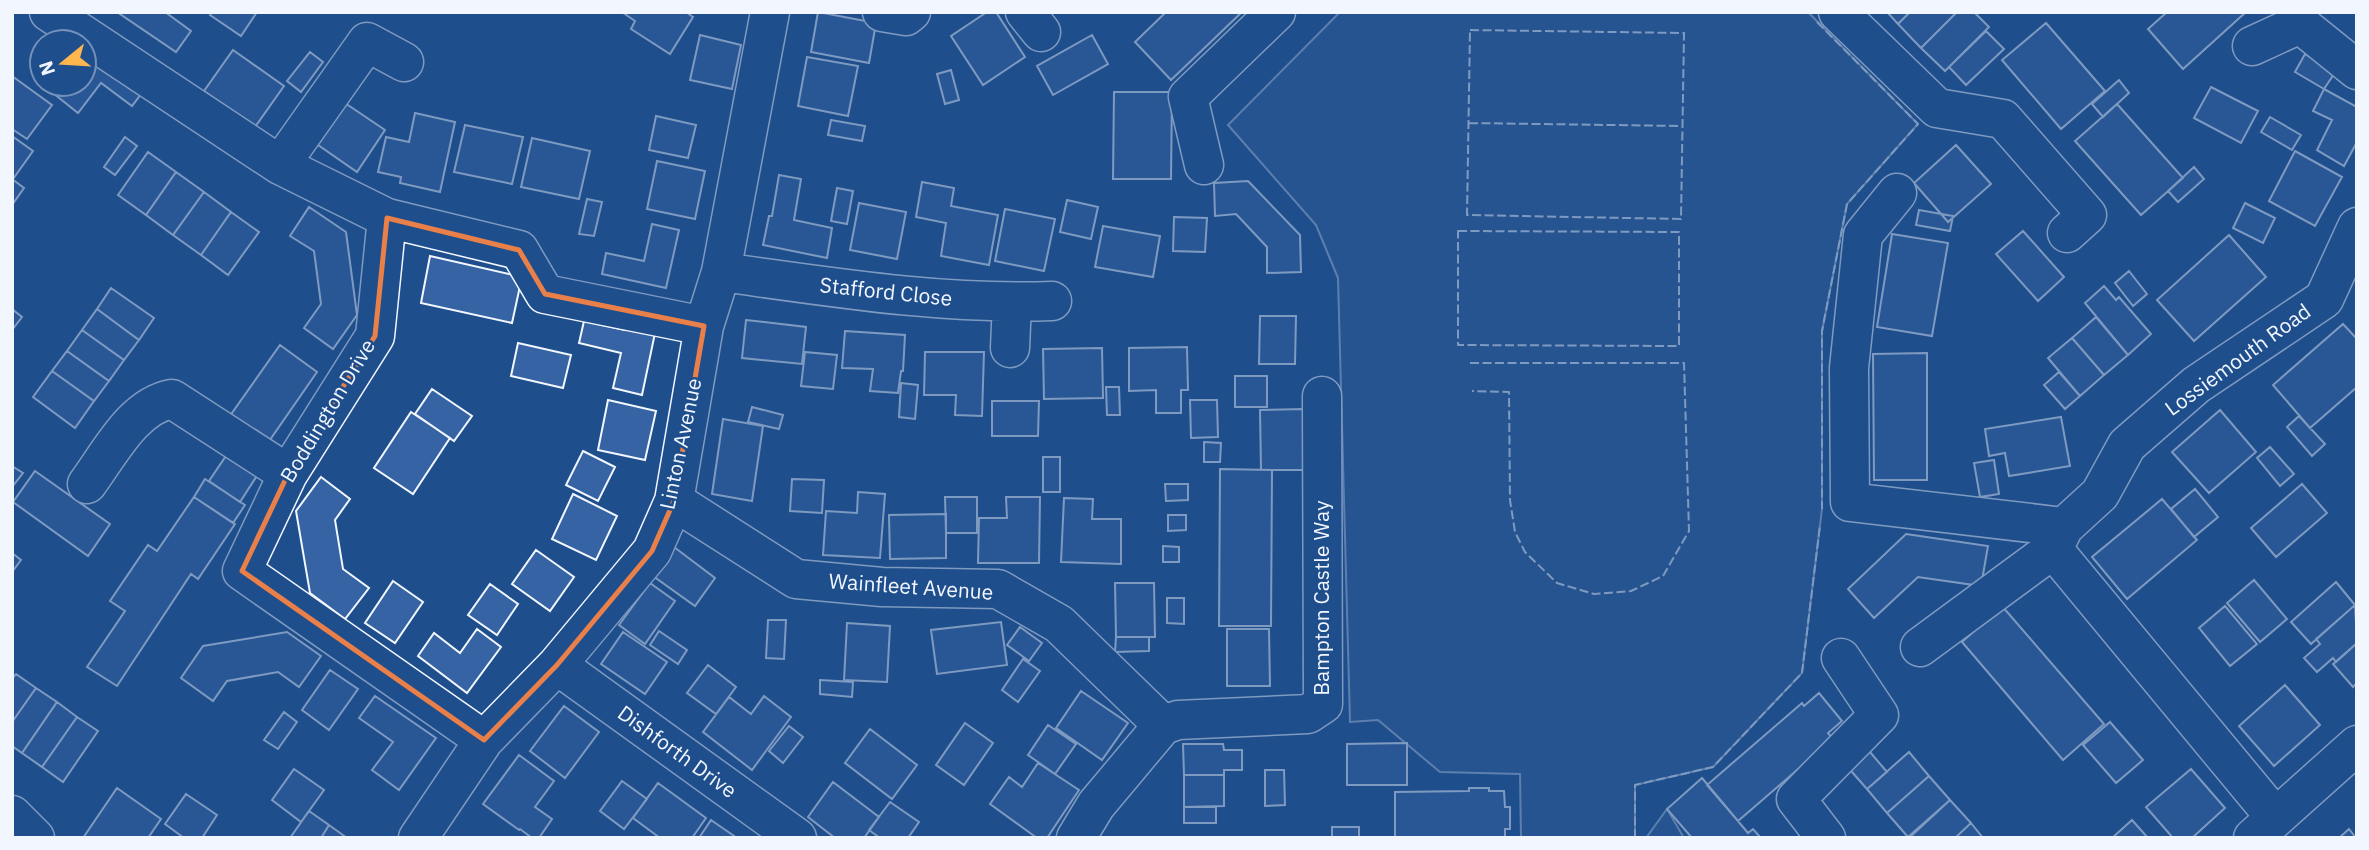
<svg xmlns="http://www.w3.org/2000/svg" width="2369" height="850" viewBox="0 0 2369 850" font-family="'IBM Plex Sans',sans-serif">
  <style>
    .built { fill: #305b95; stroke: #a8bbd7; stroke-width: 2 }
    .building { fill: #3563a3; stroke: #f2f6ff; stroke-width: 2 }
    .lines { fill: none; stroke-linecap: round; stroke-linejoin: round }
    .minor-casing { stroke: #f2f6ff; stroke-width: 41 }
    .minor { stroke: #1f4e8c; stroke-width: 38 }
    .fence { stroke: #f2f6ff; stroke-width: 2; stroke-dasharray: 9 3.5; stroke-linecap: butt }
    .marked { fill: none; stroke: #ea8049; stroke-width: 5; stroke-linejoin: round }
    .labels { text-anchor: middle; stroke-width: 5; stroke-linejoin: round; paint-order: stroke }
    .street-label { font-size: 21px; fill: #f2f6ff; stroke: #1f4e8c }
  </style>
  <rect width="100%" height="100%" fill="#1f4e8c"/>
  <path class="built" d="M1340,12H1808L1918,124L1847,204L1822,331V509L1802,673L1713,767L1635,785V838H1521L1520,774L1440,772L1378,720L1350,722L1338,278L1316,225L1228,125Z
    M1667,809L1684,838H1646Z"/>
  <path class="building" d="M117,12H165L191,31L176,52Z
    M212,12H257L241,36L210,15Z
    M622,12H686L693,17L670,54L631,29L635,21Z
    M818,12L876,23L869,63L811,52Z
    M987,12H996L1025,57L983,85L951,36Z
    M1166,12H1242L1171,80L1135,42Z
    M1887,12H1910L1898,24Z
    M1910,12H1957L1921,48L1898,24Z
    M1957,12H1974L1989,27L1945,71L1921,48Z
    M2167,12H2246L2183,69L2148,29Z
    M2046,23L2105,91L2061,129L2002,60Z
    M1986,31L2004,49L1966,85L1949,67Z
    M700,35L741,45L732,89L690,80Z
    M1092,35L1108,64L1053,95L1037,66Z
    M233,50L284,86L255,127L204,91Z
    M310,52L323,62L301,92L287,81Z
    M84,53L147,86L132,106L101,83L78,113L53,93L59,84H84Z
    M2305,54L2336,71L2324,89L2295,72Z
    M807,57L858,66L848,116L798,106Z
    M951,70L959,100L945,104L937,74Z
    M12,76L52,105L27,139L12,129Z
    M2119,80L2129,93L2103,117L2092,104Z
    M2211,87L2258,111L2241,143L2194,118Z
    M2324,89L2357,107V142L2344,166L2317,150L2332,120L2313,111Z
    M1114,92H1172L1171,179H1113Z
    M336,97L385,130L357,172L308,138Z
    M2117,104L2183,178L2141,215L2075,141Z
    M415,113L455,122L440,192L400,183L401,177L378,172L386,137L409,142Z
    M656,116L696,125L688,158L649,150Z
    M2270,117L2301,135L2292,150L2261,132Z
    M831,120L865,126L862,141L828,135Z
    M465,125L523,137L512,184L454,172Z
    M12,136L33,151L13,179H12Z
    M125,137L137,146L115,175L104,167Z
    M532,138L590,151L579,199L521,187Z
    M1956,145L1991,184L1948,222L1914,183Z
    M2295,151L2342,177L2315,226L2269,201Z
    M148,152L176,172L146,215L118,195Z
    M657,161L705,171L695,219L647,209Z
    M2194,167L2204,179L2178,202L2168,191Z
    M176,172L204,192L173,235L146,215Z
    M779,175L801,179L794,220L832,228L827,258L763,245L769,216H772Z
    M12,179L24,188L12,205Z
    M1248,181L1300,235L1301,272L1267,273V247L1236,214L1215,216L1214,183Z
    M922,182L954,188L951,206L998,215L989,265L941,256L946,223L916,217Z
    M837,188L853,191L847,224L831,221Z
    M204,192L231,212L201,255L173,235Z
    M587,199L602,202L594,236L579,234Z
    M1067,200L1098,207L1091,239L1060,232Z
    M859,203L906,212L897,259L850,250Z
    M2245,203L2275,218L2263,243L2233,228Z
    M309,207L346,232L357,315L333,349L304,328L321,304L314,251L290,236Z
    M1005,209L1055,219L1044,271L995,261Z
    M1919,210L1953,216L1950,231L1916,225Z
    M231,212L259,232L228,275L201,255Z
    M1174,217L1207,218L1205,252L1173,251Z
    M652,224L679,230L666,288L602,274L606,253L644,261Z
    M1103,226L1160,236L1153,277L1095,267Z
    M2023,231L2064,277L2038,301L1996,254Z
    M1892,234L1948,243L1932,336L1877,327Z
    M2229,235L2266,277L2194,341L2157,300Z
    M430,256L522,277L512,323L421,303Z
    M2129,271L2147,294L2133,306L2115,283Z
    M2104,286L2116,300L2119,297L2151,334L2128,355L2085,303Z
    M111,288L154,318L139,340L97,309Z
    M12,309L22,317L12,330Z
    M97,309L139,340L124,360L82,330Z
    M1260,316H1296L1295,364H1259Z
    M2096,317L2128,355L2104,375L2072,338Z
    M746,320L806,327L802,364L742,358Z
    M584,321L625,330L626,327L655,333L642,395L613,388L621,353L579,343Z
    M2343,324L2357,339V387L2310,428L2273,385Z
    M82,330L124,360L109,381L67,351Z
    M845,331L905,335L903,371H901L898,393L870,391L873,369L842,368Z
    M2072,338L2104,375L2080,396L2048,358Z
    M518,343L571,355L563,388L511,376Z
    M280,345L317,372L265,447L227,420Z
    M1187,347L1188,390H1181V413H1156V390L1129,391V348Z
    M1102,348L1103,398L1044,399L1043,349Z
    M67,351L109,381L94,401L52,371Z
    M805,352L837,355L833,389L801,386Z
    M925,352H984L982,416L955,415L956,395H924Z
    M1927,353V480H1874L1873,354Z
    M52,371L94,401L75,428L33,397Z
    M2059,372L2080,396L2065,409L2044,385Z
    M1235,376H1267V407H1235Z
    M901,383L918,385L915,419L899,417Z
    M1106,387H1119L1120,415H1107Z
    M432,389L472,416L454,441L415,414Z
    M608,400L656,411L645,460L598,450Z
    M1190,400H1217L1218,437L1191,438Z
    M992,401H1039L1038,436H992Z
    M752,407L783,415L779,429L748,422Z
    M1304,409L1305,470H1261L1260,410Z
    M2220,410L2256,452L2209,493L2172,452Z
    M411,412L450,438L413,494L374,468Z
    M2299,416L2325,444L2312,456L2287,427Z
    M2061,417L2070,466L2009,476L2005,453L1989,456L1985,429Z
    M723,419L763,426L752,501L712,494Z
    M1204,442L1221,443L1220,462H1204Z
    M2270,447L2294,474L2280,486L2257,458Z
    M230,450L260,471L240,502L209,481Z
    M583,451L615,467L598,501L566,485Z
    M1043,457H1060V492H1043Z
    M1994,460L1999,494L1980,497L1974,463Z
    M12,466L23,473L12,487Z
    M1220,469L1272,470L1271,626H1219Z
    M35,471L110,524L88,556L13,502Z
    M321,477L350,499L335,520L343,569L369,588L345,619L310,593L296,511Z
    M205,479L245,505L233,523L194,497Z
    M792,479L824,480L822,513L790,511Z
    M1165,484H1188V500L1166,501Z
    M2302,484L2327,513L2276,557L2251,528Z
    M2195,489L2218,517L2194,537L2171,509Z
    M858,492L885,494L880,558L823,555L826,511L857,513Z
    M573,494L617,516L596,560L552,539Z
    M194,497L235,524L198,579L191,574L117,686L87,667L125,611L110,601L148,545L157,551Z
    M945,497H977V533H946Z
    M1006,497H1040L1039,563H978L979,518H1007Z
    M1064,498L1093,499L1092,519H1121V564L1061,562Z
    M2162,499L2197,540L2127,599L2092,557Z
    M946,514V558L890,559L889,515Z
    M1168,515H1186V530L1168,531Z
    M1906,534L1988,546L1981,586L1918,577L1874,618L1848,589Z
    M1163,546L1179,547V562H1163Z
    M674,547L715,578L695,606L653,576Z
    M536,550L574,577L550,611L512,584Z
    M12,553L21,560L12,572Z
    M2254,580L2287,619L2260,642L2227,603Z
    M393,581L423,602L395,643L365,623Z
    M2336,582L2355,605L2311,644L2291,622Z
    M650,583L675,601L645,644L619,625Z
    M1115,583H1154L1155,637H1116Z
    M490,584L518,604L497,635L468,615Z
    M1167,598H1184V624L1167,623Z
    M2355,605L2357,643L2336,662L2333,658L2317,672L2304,658L2320,644L2316,639Z
    M2002,606L2104,724L2063,760L1962,642Z
    M2225,606L2257,644L2230,666L2199,628Z
    M768,620H786L784,659L766,658Z
    M1001,622L1007,665L937,674L931,630Z
    M847,623L890,626L887,682L844,680Z
    M1020,627L1042,643L1029,661L1007,645Z
    M477,629L501,647L467,693L418,656L434,633L460,653Z
    M1227,629H1269L1270,686H1227Z
    M659,631L687,650L678,664L650,645Z
    M287,632L321,656L299,687L278,672L227,681L213,701L181,678L203,646Z
    M623,632L667,662L645,694L601,664Z
    M1116,637H1149V651L1115,652Z
    M2357,643V683L2353,687L2333,664Z
    M1023,659L1040,671L1018,702L1002,690Z
    M708,665L736,687L716,714L687,693Z
    M330,670L358,689L329,730L302,710Z
    M16,674L36,688L12,722V679Z
    M820,680L853,682L852,697L820,694Z
    M2285,685L2320,725L2274,766L2239,726Z
    M36,688L57,702L22,753L12,746V722Z
    M1081,691L1128,723L1102,760L1056,728Z
    M1819,693L1842,721L1828,733L1833,739L1738,821L1707,785L1802,703L1804,706Z
    M375,696L436,738L399,790L372,770L393,742L359,718Z
    M764,696L791,717L752,770L703,732L729,697L751,714Z
    M57,702L77,717L42,767L22,753Z
    M564,706L599,732L565,778L530,751Z
    M284,712L297,722L278,749L264,740Z
    M77,717L98,731L63,782L42,767Z
    M2110,722L2143,760L2116,783L2083,745Z
    M965,723L993,743L964,785L936,765Z
    M1048,725L1076,744L1055,774L1028,755Z
    M789,726L803,737L783,763L769,751Z
    M870,729L917,765L892,799L845,763Z
    M1407,743V785H1347V744Z
    M1183,744H1223L1224,750H1242V770H1224V775H1184Z
    M1864,745L1887,772L1867,789L1844,763Z
    M1909,752L1929,776L1887,813L1867,789Z
    M519,755L554,781L535,807L552,819L539,838H532L520,829L519,830L483,804Z
    M1038,763L1079,790L1047,838H1037L990,804L1009,777L1022,787Z
    M294,769L324,790L301,822L272,800Z
    M2191,769L2225,808L2192,838H2173L2146,807Z
    M1265,770H1284L1285,805L1265,806Z
    M1184,775H1224V806L1184,807Z
    M1929,776L1950,800L1908,837L1887,813Z
    M1702,778L1748,833L1753,829L1761,838H1692L1667,809Z
    M622,781L647,799L624,829L600,811Z
    M833,782L879,817L864,838H835L808,817Z
    M658,783L706,818L692,838H660L633,818Z
    M117,788L161,819L148,838H83Z
    M1469,788H1489V791H1504L1505,807H1510V829H1505V838H1395V792L1469,791Z
    M186,794L217,815L202,838H184L165,824Z
    M1950,800L1971,823L1955,838H1909Z
    M890,802L919,822L908,838H880L869,830Z
    M1184,807H1216V823H1184Z
    M309,811L329,825L321,838H290Z
    M711,820L737,838H699Z
    M2132,820L2148,838H2112Z
    M1971,823L1983,838H1955Z
    M329,825L347,838H321Z
    M1332,827H1359V838H1332Z
    M2349,829L2356,838H2339Z"/>
  <g class="lines">
    <g class="minor-casing">
      <path id="minor" d="M49,12L280,165L387,218L375,336L288,474L242,571L484,740
        M882,12L906,16L911,12
        M1025,12L1041,32
        M1838,12L1937,108L2003,119L2087,215L2067,233
        M2252,46L2300,24L2357,70
        M280,165L367,42L404,62
        M1204,165L1188,97L1276,12
        M1897,193L1863,235L1849,368L1850,502L2064,527
        M387,218L519,250L545,294L704,326
        M721,272C831,287 940,305 1052,301
        M1010,348L1012,302
        M87,484C110,453 133,406 172,399L288,474
        M674,501L796,579L882,587L998,589L1059,624L1163,725
        M1920,647L2053,549
        M557,665L797,838
        M12,815L35,838
        M2275,817L2053,549L2064,527L2100,494L2127,445L2196,385L2324,299L2357,227
        M418,838L484,740L557,665L652,551L674,501L704,326L721,272L770,12
        M1076,838L1096,805L1163,725L1178,720L1308,714L1323,704L1322,396
        M1826,838L1796,799L1879,715L1841,658
        M2253,838L2357,745"/>
    </g>
    <use href="#minor" class="minor"/>
    <path class="fence" d="M1808,12V13
      M1817,22L1918,124L1847,204L1822,331V509
      M1470,30L1684,33L1681,219L1467,215Z
      M1469,123L1682,126
      M1458,231L1679,232V346L1458,345Z
      M1470,363H1684L1689,531L1663,576L1631,591L1594,594L1557,583L1525,552L1515,532L1510,500L1509,392L1472,391
      M1635,838V785L1713,767L1802,673L1820,525"/>
  </g>
  <path d="M0 0H2369V850H0ZM387,218L519,250L545,294L704,326L674,501L652,551L557,665L484,740L242,571L288,474L375,336Z" fill="#1f4e8c" fill-opacity=".55" fill-rule="evenodd"/>
  <path class="marked" d="M387,218L519,250L545,294L704,326L674,501L652,551L557,665L484,740L242,571L288,474L375,336Z"/>
  <g class="labels">
    <g class="street-label">
      <text transform="translate(886 292) rotate(6)" y="7">Stafford Close</text>
      <text transform="translate(2238 360) rotate(-36)" y="7">Lossiemouth Road</text>
      <text transform="translate(328 411) rotate(-59)" y="7">Boddington Drive</text>
      <text transform="translate(681 444) rotate(-78)" y="7">Linton Avenue</text>
      <text transform="translate(911 587) rotate(4)" y="7">Wainfleet Avenue</text>
      <text transform="translate(1322 598) rotate(-90)" y="7">Bampton Castle Way</text>
      <text transform="translate(677 752) rotate(36)" y="7">Dishforth Drive</text>
    </g>
  </g>
  <rect width="2369" height="850" fill="none" stroke="#f2f6ff" stroke-width="28"/>
  <g transform="translate(63 63) rotate(252)"><circle r="33" fill="#1f4e8c" stroke="#7391ba" stroke-width="2"/>
  <path d="M0-5L12 26L0 18L-12 26Z" fill="#ffb74d"/>
  <text y="-10" font-size="19" font-weight="bold" text-anchor="middle" fill="#f2f6ff">N</text>
  </g>
</svg>
